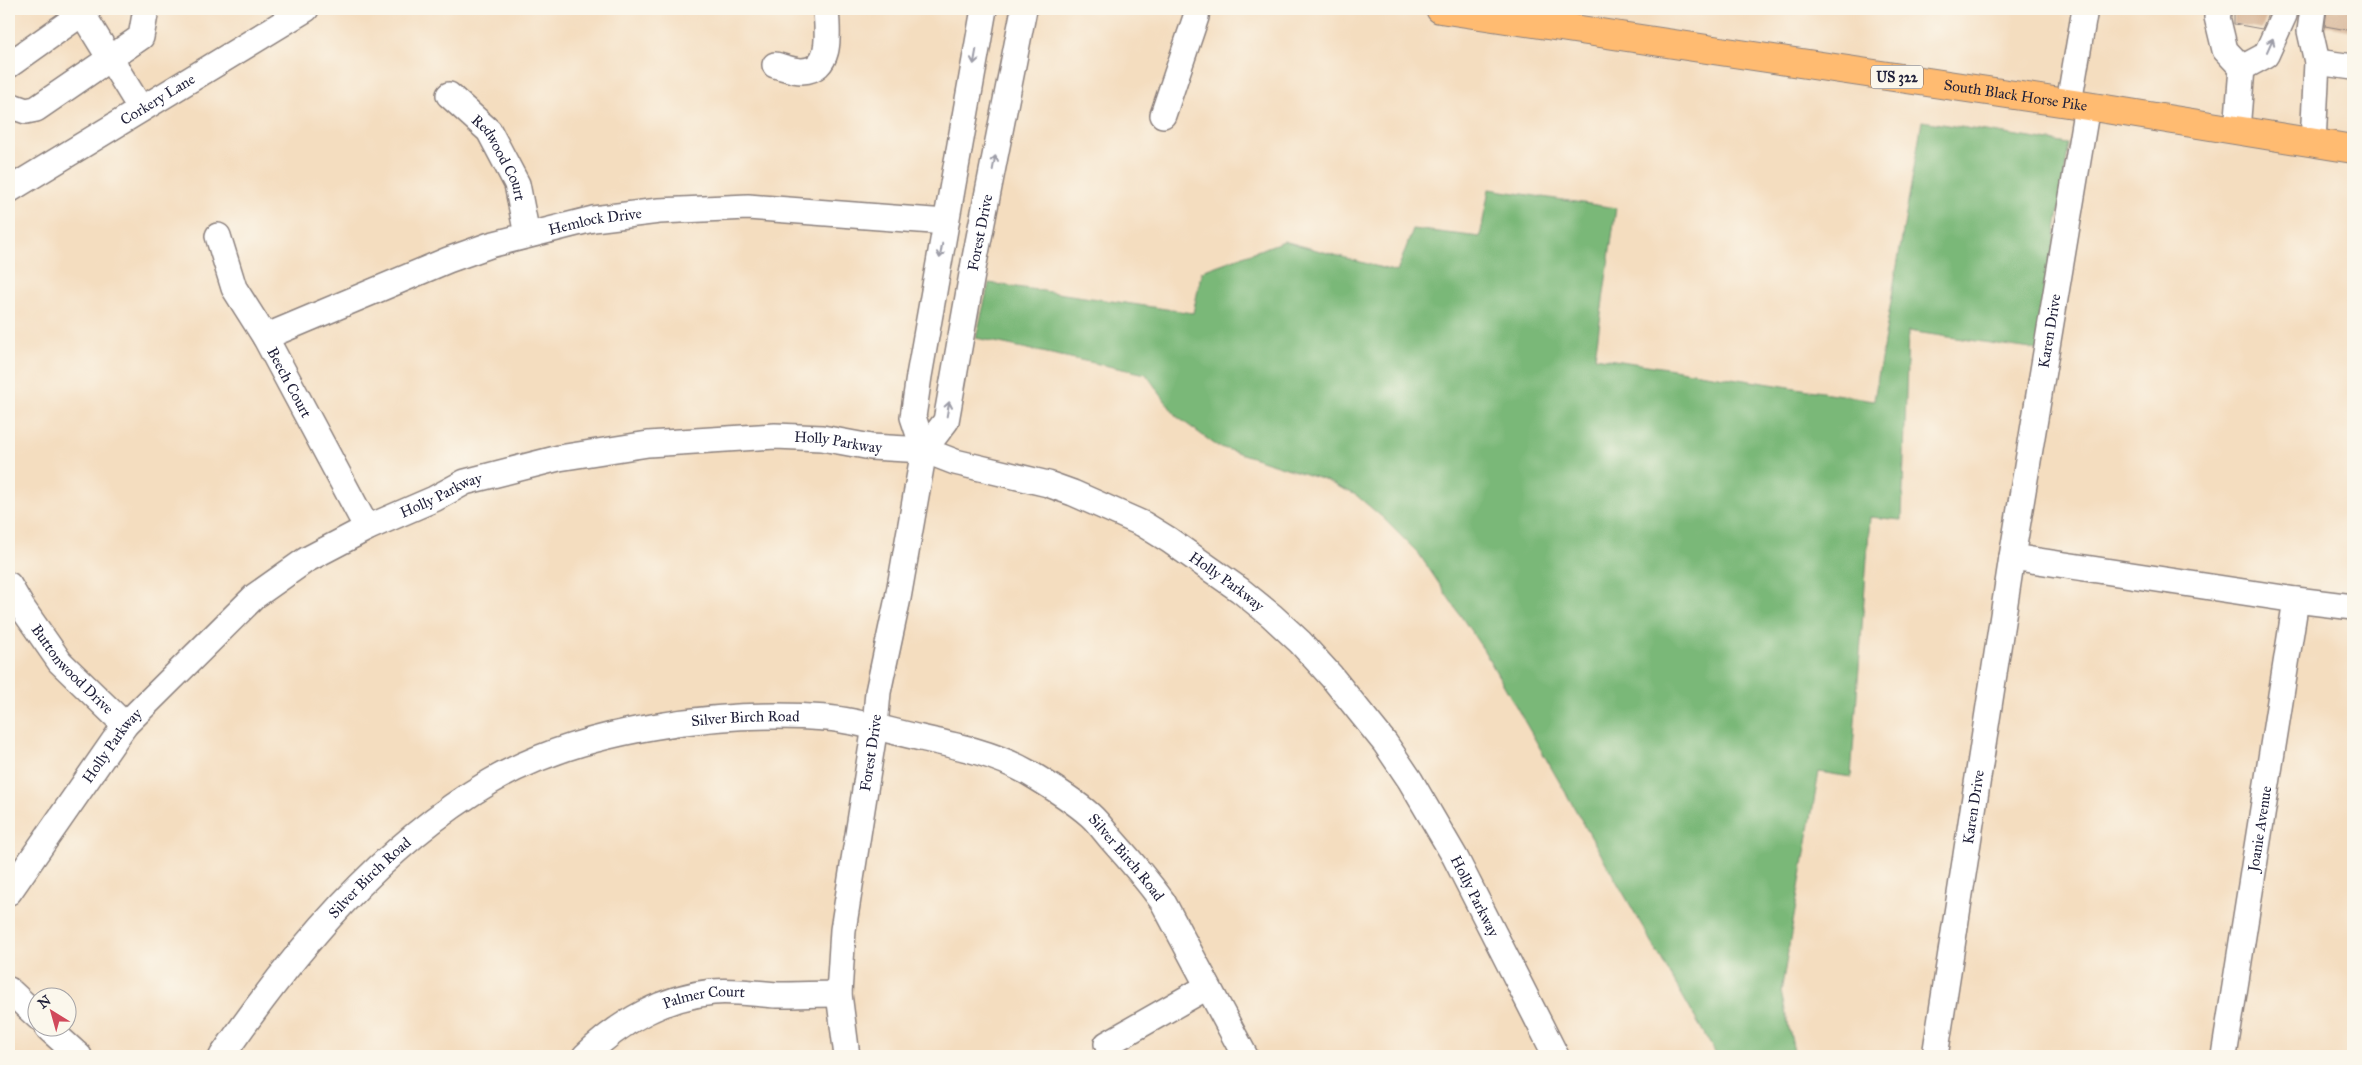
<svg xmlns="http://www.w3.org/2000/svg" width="2362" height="1065" viewBox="0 0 2362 1065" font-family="'IM FELL Great Primer',serif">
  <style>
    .forest { fill: #7ab878; stroke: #4e6d5a }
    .building { fill: #cb9f7a }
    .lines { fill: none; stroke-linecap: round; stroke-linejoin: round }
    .minor-casing { stroke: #8b807d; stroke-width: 28 }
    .highway-casing { stroke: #8b807d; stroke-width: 30 }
    .minor { stroke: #fff; stroke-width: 25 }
    .highway { stroke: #ffbb71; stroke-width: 28 }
    .oneway { stroke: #9c9ca7 }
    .labels { text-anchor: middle; stroke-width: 4.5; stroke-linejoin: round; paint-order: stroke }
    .shield { fill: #fbf7ec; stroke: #636270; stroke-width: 1 }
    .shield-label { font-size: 14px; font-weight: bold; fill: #22223b }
    .street-label { font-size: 15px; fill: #22223b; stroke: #fbf7ec }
  </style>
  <rect width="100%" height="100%" fill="#fbf7ec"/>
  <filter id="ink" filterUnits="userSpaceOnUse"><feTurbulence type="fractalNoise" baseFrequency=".02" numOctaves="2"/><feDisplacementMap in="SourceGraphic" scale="10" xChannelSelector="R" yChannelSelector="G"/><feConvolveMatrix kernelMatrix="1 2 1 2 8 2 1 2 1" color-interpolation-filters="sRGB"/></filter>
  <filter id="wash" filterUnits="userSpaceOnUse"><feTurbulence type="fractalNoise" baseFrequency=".0096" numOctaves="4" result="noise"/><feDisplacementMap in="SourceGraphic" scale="20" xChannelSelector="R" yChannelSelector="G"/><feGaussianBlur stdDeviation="1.12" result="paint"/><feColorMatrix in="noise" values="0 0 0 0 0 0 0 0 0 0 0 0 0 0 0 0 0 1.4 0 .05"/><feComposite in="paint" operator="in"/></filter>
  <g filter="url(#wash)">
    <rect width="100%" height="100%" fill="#f4ddbf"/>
    <path class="forest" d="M1922,121L2069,144L2038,350L1908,331L1902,520L1870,517L1851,777L1819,772L1781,992L1795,1056H1717L1483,649L1419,554L1382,517L1356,495L1324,480L1217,446L1176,416L1146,374L976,338L989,283L1193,313L1202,271L1284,241L1397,272L1413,229L1480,237L1489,189L1616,208L1595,357L1874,400Z"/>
    <g id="blocks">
      <path class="building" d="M2234,9H2270L2262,29L2234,24Z
        M2327,9H2353V31L2325,26Z"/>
    </g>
  </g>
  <g filter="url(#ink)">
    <use href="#blocks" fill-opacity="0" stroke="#8b807d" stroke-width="1"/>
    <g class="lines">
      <g class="minor-casing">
        <g id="minor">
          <path d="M2219,9L2217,17L2225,50L2242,68L2237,130"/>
          <path d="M82,13L141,109"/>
          <path d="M2317,62L2353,67"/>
          <path d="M9,65L88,9"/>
          <path d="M775,65C783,67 793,71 802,71C834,70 827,29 826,9"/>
          <path d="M2242,68L2266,55L2284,15V9"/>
          <path id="s1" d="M449,95L489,131L517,184L527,235"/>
          <path d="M2069,103L2085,9"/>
          <path d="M9,105L26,111L36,109L141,37L146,9"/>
          <path d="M1163,115L1196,17L1197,9"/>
          <path d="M2313,143L2317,62L2310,31L2313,9"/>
          <path id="s2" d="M9,190L306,9"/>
          <path id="s3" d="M218,236L234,288L265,337L367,528"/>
          <path id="s4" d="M265,337L448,260L490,245L593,219L659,211L748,207L946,222"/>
          <path id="s5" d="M924,450L946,421L974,263L1024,9"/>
          <path d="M2012,557L2296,600L2353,607"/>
          <path id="s6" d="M9,585L23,609L60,662L125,725"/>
          <path id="s7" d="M9,892L125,725L255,596L306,560L367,528L434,499L465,482L559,458L648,444L775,436L822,438L871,447L924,450L955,462L1048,484L1073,493L1143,524L1169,540L1240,590L1272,616L1300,642L1331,676L1385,743L1410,780L1455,857L1556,1056"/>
          <path d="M9,990L38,1017"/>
          <path d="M48,1028L79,1056"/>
          <path d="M1107,1044L1207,987"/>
          <path id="s8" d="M222,1056C293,953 381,846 490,782C582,728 721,710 827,718C859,721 889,731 921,738C958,746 996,754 1029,773C1049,785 1072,799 1090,815C1098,822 1105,832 1112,840C1130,860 1147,880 1163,902L1245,1056"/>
          <path id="s9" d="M585,1056C620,1022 664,997 713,992C734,990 756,994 778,995C798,995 819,994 839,994"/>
          <path id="s10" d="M847,1056L839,994L843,930L875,726L878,692L898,598L924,450L913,417L919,376L984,9"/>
          <path id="s11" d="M1935,1056L2012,557L2087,106"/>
          <path id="s12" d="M2224,1056L2296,600"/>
        </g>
      </g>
      <g class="highway-casing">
        <g id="highway">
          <path id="s13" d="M1440,9L2087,106L2353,149"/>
        </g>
      </g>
      <use href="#minor" class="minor"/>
      <use href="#highway" class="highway"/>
    </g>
    <defs><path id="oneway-shaft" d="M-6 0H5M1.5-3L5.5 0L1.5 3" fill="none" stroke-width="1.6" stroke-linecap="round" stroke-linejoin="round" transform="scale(1.25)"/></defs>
    <g class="oneway">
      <use href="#oneway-shaft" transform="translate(2270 45) rotate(-66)"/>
      <use href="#oneway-shaft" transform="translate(975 57) rotate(100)"/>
      <use href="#oneway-shaft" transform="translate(994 163) rotate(-79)"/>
      <use href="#oneway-shaft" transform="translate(941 251) rotate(100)"/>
      <use href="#oneway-shaft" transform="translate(948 409) rotate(-80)"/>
    </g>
  </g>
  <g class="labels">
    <rect class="shield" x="1871" y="65.5" width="52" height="23" rx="4"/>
    <g class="shield-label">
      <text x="1897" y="82">US 322</text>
    </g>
    <g class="street-label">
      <text dy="5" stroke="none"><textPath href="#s13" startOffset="582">South Black Horse Pike</textPath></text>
      <text dy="5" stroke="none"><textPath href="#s2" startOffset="174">Corkery Lane</textPath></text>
      <text dy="5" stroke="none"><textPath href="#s1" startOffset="82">Redwood Court</textPath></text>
      <text dy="5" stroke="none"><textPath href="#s4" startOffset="351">Hemlock Drive</textPath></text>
      <text dy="5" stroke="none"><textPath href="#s5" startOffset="228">Forest Drive</textPath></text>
      <text dy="5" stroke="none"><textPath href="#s11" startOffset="734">Karen Drive</textPath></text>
      <text dy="5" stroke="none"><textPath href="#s3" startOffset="164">Beech Court</textPath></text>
      <text dy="5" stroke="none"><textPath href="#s7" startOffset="1004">Holly Parkway</textPath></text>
      <text dy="5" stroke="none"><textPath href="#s7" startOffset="599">Holly Parkway</textPath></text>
      <text dy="5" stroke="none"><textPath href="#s7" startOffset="1424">Holly Parkway</textPath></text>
      <text dy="5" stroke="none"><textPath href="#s6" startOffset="106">Buttonwood Drive</textPath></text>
      <text dy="5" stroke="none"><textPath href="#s8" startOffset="652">Silver Birch Road</textPath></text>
      <text dy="5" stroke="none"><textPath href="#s7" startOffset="179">Holly Parkway</textPath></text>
      <text dy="5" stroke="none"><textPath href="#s10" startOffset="306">Forest Drive</textPath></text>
      <text dy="5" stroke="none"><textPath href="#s11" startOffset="252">Karen Drive</textPath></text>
      <text dy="5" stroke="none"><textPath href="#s12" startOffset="230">Joanie Avenue</textPath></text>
      <text dy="5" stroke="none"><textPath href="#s8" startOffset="1074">Silver Birch Road</textPath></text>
      <text dy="5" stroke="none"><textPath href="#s8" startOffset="232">Silver Birch Road</textPath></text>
      <text dy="5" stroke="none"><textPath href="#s7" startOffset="1829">Holly Parkway</textPath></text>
      <text dy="5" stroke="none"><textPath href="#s9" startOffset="136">Palmer Court</textPath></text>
    </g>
  </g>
  <rect width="2362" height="1065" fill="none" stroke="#fbf7ec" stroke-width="30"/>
  <g transform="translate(52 1012) rotate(323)"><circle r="24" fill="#fbf7ec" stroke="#a4a2a5"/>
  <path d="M0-4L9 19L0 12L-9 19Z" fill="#d1495b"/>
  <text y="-8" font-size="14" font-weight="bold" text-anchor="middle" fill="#22223b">N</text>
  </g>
</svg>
